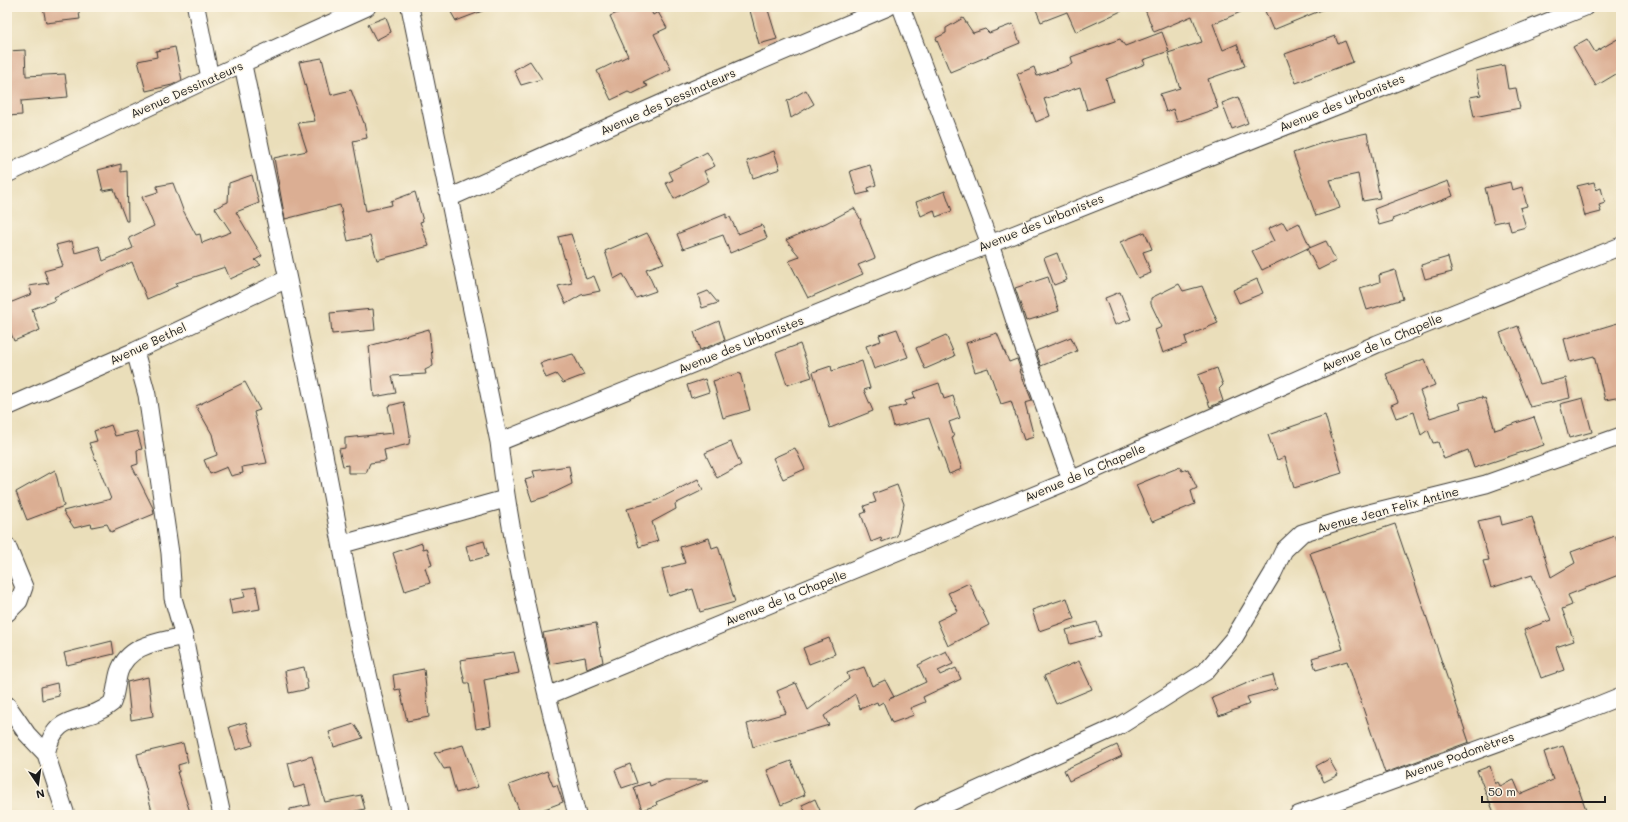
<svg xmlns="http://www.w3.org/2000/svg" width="1628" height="822" viewBox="0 0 1628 822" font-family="Mali,sans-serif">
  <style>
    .building { fill: #dbae93 }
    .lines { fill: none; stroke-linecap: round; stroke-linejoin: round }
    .minor-casing { stroke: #3b3934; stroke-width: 19 }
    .minor { stroke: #fff; stroke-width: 17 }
    .labels { text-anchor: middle; stroke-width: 3; stroke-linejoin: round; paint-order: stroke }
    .street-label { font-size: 12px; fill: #1c1c1c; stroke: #fcf5e5 }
  </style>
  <rect width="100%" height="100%" fill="#fcf5e5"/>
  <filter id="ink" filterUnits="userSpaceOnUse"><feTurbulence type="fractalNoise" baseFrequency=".025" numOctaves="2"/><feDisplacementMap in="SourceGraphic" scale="8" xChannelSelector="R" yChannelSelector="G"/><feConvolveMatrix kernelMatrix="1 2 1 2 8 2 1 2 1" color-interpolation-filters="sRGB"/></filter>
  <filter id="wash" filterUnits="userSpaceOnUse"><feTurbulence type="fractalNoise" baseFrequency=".012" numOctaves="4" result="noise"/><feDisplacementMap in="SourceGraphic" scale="16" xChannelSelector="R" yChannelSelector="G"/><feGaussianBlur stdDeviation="0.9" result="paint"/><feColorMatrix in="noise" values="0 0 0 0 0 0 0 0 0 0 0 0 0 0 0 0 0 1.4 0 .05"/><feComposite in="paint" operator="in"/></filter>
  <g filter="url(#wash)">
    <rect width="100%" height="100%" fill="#eadeba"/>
    <g id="blocks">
      <path class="building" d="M43,7H78L80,19L46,23Z
        M448,7H490V8L456,21Z
        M632,7H649L653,15L658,12L667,28L654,34L671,69L643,83L648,86L632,94L628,92L611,100L597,71L628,56L610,16Z
        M749,7H765L768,10L777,39L759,44Z
        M1035,7H1130L1076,32L1067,12L1041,22Z
        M1144,7H1252L1213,24L1223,50L1237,44L1245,66L1208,79L1218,108L1177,122L1173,109L1166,112L1160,94L1180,88L1168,53L1202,42L1192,16L1154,32Z
        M1275,7H1329L1273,30L1265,11Z
        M386,17L391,32L376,40L368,24Z
        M963,18L973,33L985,29L989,33L1013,24L1020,43L950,72L936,38L946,33V28Z
        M1162,32L1169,51L1143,60L1145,64L1106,79L1113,101L1087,110L1080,87L1044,99L1050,116L1036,122L1017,74L1034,67L1037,76L1073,64L1071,57L1120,39L1125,46Z
        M1335,36L1338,44L1345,41L1353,62L1296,83L1285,54Z
        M1621,37V71L1596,86L1573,47L1587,39L1595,52Z
        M175,47L182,80L172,85L146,91L138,61L157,57L156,51Z
        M25,50L26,76L65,74L68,97L21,101L22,115L7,116V51Z
        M322,58L331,95L351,90L364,123L367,138L353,141L366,211L392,205L391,201L415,192L423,221L420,222L429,246L377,260L370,236L348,241L340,205L285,219L274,158L307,151L298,123L315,121L299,62Z
        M530,61L542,79L521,85L514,70Z
        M1504,65L1508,89L1516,88L1520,108L1474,117L1470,97L1481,95L1476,71Z
        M806,90L814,104L791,118L787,101Z
        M1238,97L1248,123L1232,129L1222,103Z
        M1367,133L1380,198L1363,201L1358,174L1330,180L1340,208L1316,216L1293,153L1325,142Z
        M774,151L780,169L753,178L747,161Z
        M707,152L715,166L704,171L709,181L674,199L666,183L673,180L669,172Z
        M121,164V172L127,171L128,221H126L114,189L103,191L98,170Z
        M870,165L876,185L868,188L869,192L857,195L850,171Z
        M252,175L259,203L236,212L262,256L255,260L261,265L230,279L225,267L176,283L177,286L147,299L132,262L54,297L56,300L32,309L40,330L14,341L7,323V304L32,294L29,286L49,283L44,271L63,266L56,245L72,241L75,253L99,246L103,261L133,248L129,238L154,226L142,197L158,192L157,186L173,183L183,210L196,235L200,234L202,243L231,232L215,208L228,202L229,183Z
        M1448,181L1453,196L1392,219L1393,221L1379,225L1374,209Z
        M1510,182L1512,190L1522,187L1527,206L1520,208L1526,227L1511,231L1508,220L1494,223L1485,188Z
        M1594,182L1596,190L1601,188L1605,203L1599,205L1601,212L1585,216L1577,186Z
        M945,191L952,211L936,217L934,210L921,216L916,202Z
        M854,208L861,220L860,221L875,258L858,265L863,274L808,298L789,261L800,257L786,240L826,223Z
        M726,214V218L730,217L738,234L762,225L767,238L730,253L723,235L683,249L677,234Z
        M1283,222L1287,229L1299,223L1310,247L1262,270L1252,251L1274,241L1268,229Z
        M1145,232L1152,249L1143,252L1151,273L1138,278L1120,242Z
        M647,233L664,263L646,269L656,291L636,298L623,274L614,279L605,251Z
        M571,234L586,279L594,276L600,291L581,295L566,304L558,286L572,283L558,237Z
        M1326,241L1336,261L1318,270L1307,249Z
        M1057,253L1067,280L1054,285L1044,258Z
        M1448,257L1452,272L1425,279L1421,265Z
        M1395,270L1403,299L1367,310L1360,288L1380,282L1379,275Z
        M1048,277L1059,311L1026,321L1015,288Z
        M1257,279L1263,293L1239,303L1233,290Z
        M1179,284L1183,291L1202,286L1218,323L1185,337L1187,344L1163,353L1155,330L1162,327L1151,304V298Z
        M708,291L718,303L702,308L698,295Z
        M1120,292L1131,319L1115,325L1105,298Z
        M373,309L375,330L332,334L330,313Z
        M719,321L725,340L700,350L694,332Z
        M1621,322V397L1605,400L1594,356L1570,362L1564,339Z
        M1518,326L1540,384L1566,378L1570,398L1530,407L1500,333Z
        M429,329L433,366L425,370L426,374L392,376L396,393L374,397L369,346Z
        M897,329L908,357L874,369L866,346L881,341L879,335Z
        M997,333L1009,362L1017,359L1021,371H1020L1032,401L1025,403L1034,437L1024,440L1011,401L1001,404L988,368L975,372L966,343Z
        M946,335L955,356L925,369L916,348Z
        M1071,337L1077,351L1041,366L1036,351Z
        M800,344L812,377L787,385L776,353Z
        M573,354L584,375L563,383L556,374L546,378L540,363Z
        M1424,359L1435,385L1420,391L1430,418L1461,408L1459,403L1482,397L1483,399L1485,398L1495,430L1534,417L1544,445L1474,468L1468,450L1444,459L1438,442L1433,443L1428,430L1421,435L1414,412L1396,418L1391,405L1398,402L1386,374Z
        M862,361L870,388L864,390L873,411L830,428L813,372L831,366L832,371Z
        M1217,368L1223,385L1219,389L1223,401L1210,407L1198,375Z
        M740,373L750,410L723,418L713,381Z
        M705,379L709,392L691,398L687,385Z
        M245,382L260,410L254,412L267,463L242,467L243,473L231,476L227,467L210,474L204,460L217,455L212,434L196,406Z
        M939,383L944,399L953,396L960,418L949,422L954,437L952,438L962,469L949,474L929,418L894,427L889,409L906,405L905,401L915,398L913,392Z
        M1583,398L1592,432L1569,438L1560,404Z
        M404,402L410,435L409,444L384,450L386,461L370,463L366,473H348V465L343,466L339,449L345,448V438L393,433L388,406Z
        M1325,415L1342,473L1294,488L1285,457L1277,460L1268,435Z
        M111,425L115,436L137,431L142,449L137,450L138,464L132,466L153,508L154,514L111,532L107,524L92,527L91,524L74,528L63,511L111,499L89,443L97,441L94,431Z
        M731,442L741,465L717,478L705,453Z
        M795,448L805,469L783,479L773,458Z
        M569,466L572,484L545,497L532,501L525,480L535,477L533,471Z
        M1180,467L1182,471L1188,469L1197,488L1191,491L1195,504L1152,522L1136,485Z
        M55,470L64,506L27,520L16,492Z
        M698,479L703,490L675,504L676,509L652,522L658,541L639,547L627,509L653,502Z
        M897,485L904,504L897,536L882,542L881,538L871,542L861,514L866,512L864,506L876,502L873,494Z
        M1500,516L1502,525L1532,517L1551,577L1575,563L1571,552L1615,536L1617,541L1621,539V574L1568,595L1572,605L1562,609L1574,641L1556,647L1564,670L1541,678L1524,630L1551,620L1532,575L1491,588L1483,561L1489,560L1478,521Z
        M1395,524L1469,742L1385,773L1347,661L1316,670L1312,658L1343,649L1310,553Z
        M709,538L712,548L718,546L735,602L700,612L693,589L669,596L662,569L685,563L680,547Z
        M484,541L488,556L470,561L466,546Z
        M422,543L423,549L427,548L432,565L425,568L430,583L405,591L393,553Z
        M969,583L989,625L948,646L937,621L958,611L948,593Z
        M256,587L260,609L232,614L229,600L245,597L243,589Z
        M1067,598L1074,619L1039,631L1032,610Z
        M1097,622L1101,636L1070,644L1066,630Z
        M596,623L603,662L587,669L585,657L550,664L543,633Z
        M829,638L835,654L809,664L803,648Z
        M112,641L114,654L67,665L64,653Z
        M946,651L953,664L938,671L940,675L956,668L961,679L923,697L925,702L910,708L914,715L892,723L883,702L878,705L877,702L860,709L855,694L824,716L829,725L753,747L747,724L786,713L777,691L796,683L808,710L849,679L847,673L864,667L872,686L885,680L894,697L889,699L926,682L918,665Z
        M514,652L519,673L484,680L491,726L476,729L469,683H465L460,660Z
        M1079,661L1092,689L1056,704L1044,676Z
        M304,667L308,689L289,693L285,671Z
        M424,669L429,717L407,721L400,689L395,690L393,675Z
        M1273,675L1277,689L1247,697L1250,704L1219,716L1212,698L1257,679Z
        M148,677L153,716L131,720L127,682Z
        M57,683L59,696L42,700L41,687Z
        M246,722L253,745L236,750L229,727Z
        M354,724L363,738L334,747L329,732Z
        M183,743L188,762L178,765L179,772H177L191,815H153L137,754Z
        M463,745L478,787L456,793L449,768L444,769L434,753Z
        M1117,745L1122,756L1069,781L1064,770Z
        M1563,746L1588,815H1495L1477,771L1490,766L1495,784L1498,782L1500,786L1514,780L1520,794L1553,780L1544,752Z
        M312,756L325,802L361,795L365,809L337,815H290V809L310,805L305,785L294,788L288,763Z
        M1329,759L1338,775L1324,782L1316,766Z
        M791,761L805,795L781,805L767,770Z
        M630,764L637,783L622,788L615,770Z
        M547,771L553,786L557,785L563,802L529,815H521L509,785Z
        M665,780H709L656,802L657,805L642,810L634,787L649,782L650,786Z
        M815,799L822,815H807L802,805Z"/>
    </g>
  </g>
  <g filter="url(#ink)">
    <use href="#blocks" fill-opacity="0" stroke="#3b3934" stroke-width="1"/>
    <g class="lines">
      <g class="minor-casing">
        <path id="minor" d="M196,7L210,78
          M410,7L499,442C513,567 546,693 577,815
          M901,7L990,244L1020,337L1071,480
          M243,65L317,418L356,621L400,815
          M7,174L210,78L367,7
          M449,198L685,93L888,7
          M135,351L147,395L170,553L173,598L184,636L196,698L222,815
          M7,407L135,351L287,279
          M499,442L990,244L1585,7
          M343,544L505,499
          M7,546L24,587L19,601L7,613
          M547,696L1071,480L1377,344L1621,246
          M7,705L27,734L46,754L66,815
          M46,754C56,708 85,726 112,703C116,693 116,682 119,672C128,644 159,642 184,636
          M922,815L1121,725L1205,672L1234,638L1273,573L1284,550L1302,533L1349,518L1486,484L1621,436
          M1298,815L1574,715L1621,696"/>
      </g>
      <use href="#minor" class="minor"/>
    </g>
  </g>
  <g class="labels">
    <g class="street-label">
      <text transform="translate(187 90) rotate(-24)" y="4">Avenue Dessinateurs</text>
      <text transform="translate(668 102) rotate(-24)" y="4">Avenue des Dessinateurs</text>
      <text transform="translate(1342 103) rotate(-22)" y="4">Avenue des Urbanistes</text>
      <text transform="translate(1041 223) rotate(-22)" y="4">Avenue des Urbanistes</text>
      <text transform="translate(1382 343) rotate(-23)" y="4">Avenue de la Chapelle</text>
      <text transform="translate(148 344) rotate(-25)" y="4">Avenue Bethel</text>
      <text transform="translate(741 345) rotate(-22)" y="4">Avenue des Urbanistes</text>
      <text transform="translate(1085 473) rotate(-23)" y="4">Avenue de la Chapelle</text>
      <text transform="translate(1388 510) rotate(-15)" y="4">Avenue Jean Felix Antine</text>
      <text transform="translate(786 598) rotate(-22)" y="4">Avenue de la Chapelle</text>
      <text transform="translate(1459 756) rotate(-20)" y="4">Avenue Podomètres</text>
    </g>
  </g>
  <rect width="1628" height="822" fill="none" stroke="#fcf5e5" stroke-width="24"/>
  <g transform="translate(38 784) rotate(167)" stroke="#fcf5e5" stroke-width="3" paint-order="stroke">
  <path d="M0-3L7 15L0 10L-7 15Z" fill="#1c1c1c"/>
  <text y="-6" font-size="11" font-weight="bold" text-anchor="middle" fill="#1c1c1c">N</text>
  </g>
  <path d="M1482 796v6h123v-6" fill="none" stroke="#1c1c1c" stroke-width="2"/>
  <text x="1488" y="796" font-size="12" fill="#1c1c1c" stroke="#fcf5e5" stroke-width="3" paint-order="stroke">50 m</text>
</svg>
